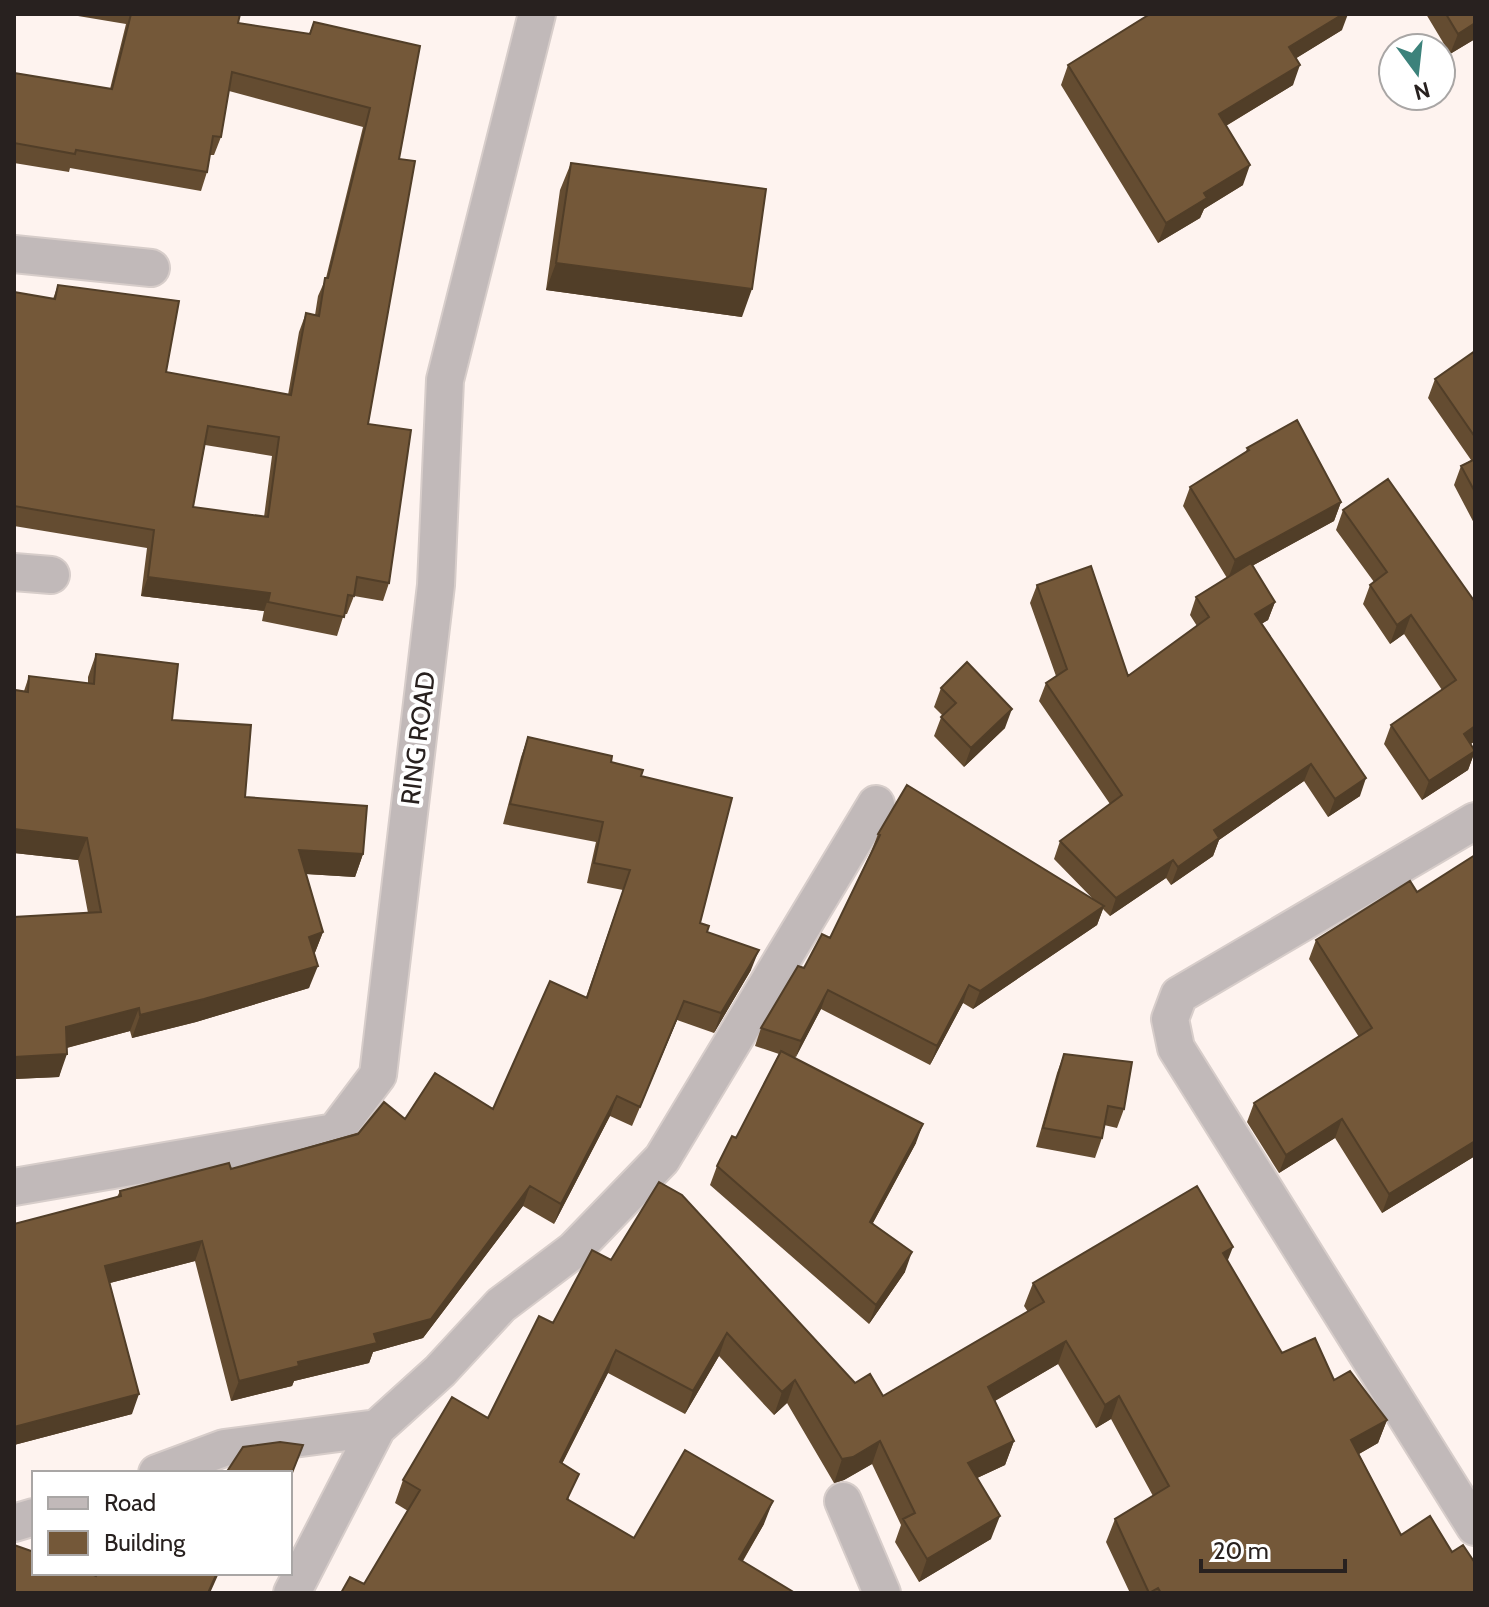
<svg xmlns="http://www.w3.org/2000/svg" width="1489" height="1607" viewBox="0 0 1489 1607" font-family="Cabin,sans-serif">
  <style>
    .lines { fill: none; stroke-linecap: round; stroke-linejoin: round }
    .minor-casing { stroke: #d7cdca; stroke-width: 40 }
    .minor { stroke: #c1b9b9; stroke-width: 36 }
    .wall { fill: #644c31; fill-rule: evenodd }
    .shaded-wall { fill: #513e28 }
    .building { fill: #745839; stroke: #513e28; stroke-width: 2; fill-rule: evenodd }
    .labels { text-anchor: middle; stroke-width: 8; stroke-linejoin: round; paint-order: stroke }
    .street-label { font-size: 26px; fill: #28211f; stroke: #fff }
  </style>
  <rect width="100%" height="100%" fill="#fef3ef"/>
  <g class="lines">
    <g class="minor-casing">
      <path id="minor" d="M14,254L151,268
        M14,572L51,575
        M1475,821L1179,995L1170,1019L1176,1048L1475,1527
        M14,1187L335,1132L378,1075L436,585L445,380L537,14
        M157,1473L224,1448L377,1428
        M843,1501L882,1593
        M14,1523L34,1517
        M292,1593L377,1428L440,1371L501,1305L574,1250L662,1159L876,804"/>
    </g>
    <use href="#minor" class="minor"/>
  </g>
  <path class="wall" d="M66,14H240L238,23L309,34L314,22L420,46L399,159L368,424L389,583L383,601L354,596L347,614H344L337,636L262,621L264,611L141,596L147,548L14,526V292L53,299L58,285L166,372L288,395L299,332L306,313L315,315L318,296L326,278L363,127L229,91L221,137L214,155H210L207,172L201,191L70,168L69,172L14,163V73L110,89L126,24ZM205,445L272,456L264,517L193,507Z
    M1426,14H1475V39L1450,54Z
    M1342,30L1296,58L1293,85L1226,126L1243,185L1204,209L1200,218L1158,243L1061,85L1068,65Z
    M571,163L742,317L546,290L560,190Z
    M1475,351V525L1454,485L1461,466L1471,460L1428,398L1435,379Z
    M1247,448L1341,502L1334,521L1252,566L1275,602L1268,620L1261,624L1360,796L1328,817L1304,781L1219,840L1213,856L1171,885L1166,878L1110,916L1103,909L1097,925L973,1009L963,1003L930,1065L821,1009L795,1058L916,1143L873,1223L905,1272L869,1324L710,1185L717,1166L736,1138L779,1054L755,1046L761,1028L804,968L830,938L871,852L878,834L1094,900L1054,859L1060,841L1110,804L1039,701L1046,683L1056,676L1030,603L1037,585L1128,676L1197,626L1190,615L1196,597L1227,578L1183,506L1190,487L1246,452Z
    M1343,510L1475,602V741L1471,744L1475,751L1468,770L1422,800L1384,744L1391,725L1442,690L1404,634L1390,644L1363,604L1370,585L1374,582L1336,530Z
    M96,654L172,720L245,797L363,854L355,877L306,874L323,932L314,955L309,988L196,1022L132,1038L130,1031L67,1048L59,1077L14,1079V917L88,913L78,860L14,853V693L15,690L24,691L29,676L88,684V677Z
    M941,688L1005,728L964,767L934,736L942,715L934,707Z
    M528,737L611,762L641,776L700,923L707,932L751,970L714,1033L677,1020L632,1126L610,1116L554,1224L523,1206L423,1338L373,1352L369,1363L294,1381L292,1386L231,1401L195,1261L110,1283L132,1414L14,1445V1224L117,1197L120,1191L231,1169L405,1119L493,1109L586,997L623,890L587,883L596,842L503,824L521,757Z
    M1316,940L1475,1156L1382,1213L1335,1138L1279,1173L1247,1122L1254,1103L1359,1037L1309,959Z
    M1064,1054L1124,1109L1117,1128L1104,1125L1102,1138L1095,1158L1036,1147L1057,1073Z
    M592,1250L883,1396L1028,1312L1024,1306L1033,1283L1228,1261L1282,1353L1334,1380L1387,1420L1378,1443L1359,1454L1401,1535L1475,1593H1130L1106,1542L1115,1519L1153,1496L1111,1419L1096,1428L1058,1364L995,1401L1014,1441L1005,1465L977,1478L991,1539L919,1582L895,1542L901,1525L872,1464L844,1480L834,1483L787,1403L774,1415L719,1356L685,1414L608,1373L562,1464L569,1500L634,1538L764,1524L743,1561L364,1584L408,1511L395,1503L403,1480L488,1418L553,1323Z"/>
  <path class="shaded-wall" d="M1338,14H1348L1342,30L1282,67L1289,47Z
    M1475,23V39L1450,54L1458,34Z
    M1300,65L1293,85L1212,134L1219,114Z
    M1250,165L1243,185L1204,209L1200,218L1158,243L1166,223L1204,193Z
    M556,263L752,289L742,317L546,290Z
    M1341,502L1334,521L1228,579L1235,560Z
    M148,577L270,593L264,611L141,596Z
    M1275,602L1268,620L1248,632L1255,614Z
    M1411,615L1404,634L1390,644L1397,625Z
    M1012,709L1005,728L964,767L971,748Z
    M1475,726V741L1457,753L1464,734Z
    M1475,751L1468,770L1422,800L1429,781Z
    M1311,764L1304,781L1219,840L1213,856L1171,885L1178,867L1214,830Z
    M1366,778L1360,796L1328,817L1335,799Z
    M14,829L87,838L78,860L14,853Z
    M299,850L363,854L355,877L290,873Z
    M1173,860L1166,878L1110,916L1116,898Z
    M1104,906L1097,925L973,1009L980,991Z
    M323,932L314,955L309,937Z
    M759,950L751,970L714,1033L721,1013Z
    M318,966L309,988L196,1022L132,1038L140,1015Z
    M969,985L963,1003L930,1065L937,1046Z
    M828,990L821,1009L795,1059L801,1041Z
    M684,1001L677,1020L632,1126L640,1107Z
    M139,1008L130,1031L58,1050L66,1027Z
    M67,1054L59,1077L14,1079V1057Z
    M617,1096L610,1116L554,1224L561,1204Z
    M1342,1119L1335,1138L1279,1173L1286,1155Z
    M923,1124L916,1143L863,1241L870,1222Z
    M1475,1141V1156L1382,1213L1389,1194Z
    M530,1186L523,1206L423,1338L373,1352L369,1363L294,1381L292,1386L231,1401L239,1381L298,1362L374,1334Z
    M202,1241L195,1261L98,1286L105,1266Z
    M1233,1247L1224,1270L1223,1253Z
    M912,1252L905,1272L869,1324L876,1305Z
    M727,1333L719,1356L685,1414L693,1391Z
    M1066,1341L1058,1364L979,1410L988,1387Z
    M616,1350L608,1373L551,1485L560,1462Z
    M795,1380L787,1403L774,1415L782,1392Z
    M139,1394L132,1414L14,1445V1427Z
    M1119,1396L1111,1419L1096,1428L1105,1405Z
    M1387,1420L1378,1443L1343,1463L1351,1440Z
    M880,1441L872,1464L844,1480L834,1483L842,1459Z
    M1014,1441L1005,1465L960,1486L968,1463Z
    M773,1501L764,1524L730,1582L739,1559Z
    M1000,1516L991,1539L919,1582L927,1559Z
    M217,1573H219L210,1593H208Z"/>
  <path class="building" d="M131,14H240L238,23L310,34L314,22L420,46L399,159L415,161L368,424L411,430L389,583L357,577L354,596L348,595L344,617L268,602L270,593L148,577L154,530L14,506V292L55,299L58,285L179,301L166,372L291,395L306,313L319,316L325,278H328L370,108L232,72L221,137L213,136L207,172L76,150L75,154L14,143V73L112,89ZM208,426L279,437L268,517L193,507Z
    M1150,14H1343L1289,47L1300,65L1219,114L1250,165L1204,193L1207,198L1166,223L1068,65Z
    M1446,14H1475V23L1458,34Z
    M571,163L766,189L752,289L556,263Z
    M1475,351V437L1435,379Z
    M1297,420L1341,502L1235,560L1190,487L1249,450L1247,448Z
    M1475,459V492L1461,466Z
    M1388,479L1475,602V726L1464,734L1475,751L1429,781L1391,725L1456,680L1411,615L1397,625L1370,585L1387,572L1343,510Z
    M1251,563L1275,602L1255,614L1366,778L1335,799L1311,764L1214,830L1219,838L1178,867L1173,860L1116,898L1060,841L1122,795L1046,683L1067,669L1037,585L1091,566L1128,676L1209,617L1196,597Z
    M96,654L178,664L172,720L251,725L245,797L367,806L363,854L299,850L323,932L309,937L318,966L204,999L140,1015L139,1008L66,1027L67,1054L14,1057V917L101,912L87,838L14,829L15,690L28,692L29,676L94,684Z
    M967,662L1012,709L971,748L941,717L956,703L941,688Z
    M528,737L612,756L611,762L643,770L641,776L732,798L700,923L709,926L707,932L759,950L721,1013L684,1001L640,1107L617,1096L561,1204L530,1186L431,1319L374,1334L377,1343L298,1362L299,1366L239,1381L202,1241L105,1266L139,1394L14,1427V1224L121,1196L120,1191L229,1163L231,1169L358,1134L384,1102L405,1119L435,1073L493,1109L550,981L587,998L630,870L594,863L603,822L510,804Z
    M907,785L1104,906L980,991L969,985L937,1046L828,990L801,1041L761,1028L798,966L804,968L822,934L830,938L880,835L878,834Z
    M1475,855V1141L1389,1194L1342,1119L1286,1155L1254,1103L1372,1028L1316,940L1410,881L1417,892Z
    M781,1051L923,1124L870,1222L912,1252L876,1305L717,1166L732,1136L736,1138Z
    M1064,1054L1132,1062L1124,1109L1108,1106L1102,1138L1043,1128Z
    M659,1182L682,1195L855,1383L870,1374L883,1396L1044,1302L1033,1283L1197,1186L1233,1247L1223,1253L1282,1353L1315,1338L1334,1380L1350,1371L1387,1420L1351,1440L1401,1535L1430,1516L1452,1552L1463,1545L1475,1563V1593H1161L1158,1588L1149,1593L1115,1519L1169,1486L1119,1396L1105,1405L1066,1341L988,1387L1014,1441L968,1463L1000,1516L927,1559L903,1519L915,1513L880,1441L853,1457L842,1459L795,1380L782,1392L727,1333L693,1391L616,1350L560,1462L579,1474L567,1499L634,1538L685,1450L773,1501L739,1559L795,1593H341L350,1577L364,1584L420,1490L403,1480L452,1397L488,1418L539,1316L553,1323L592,1250L611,1260Z
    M280,1442L303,1445L290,1478V1473H226L243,1447Z
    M14,1545L34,1552V1573H89L96,1576L98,1573H217L208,1593H14Z"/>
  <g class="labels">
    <g class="street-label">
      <text transform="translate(418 738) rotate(-83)" y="9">RING ROAD</text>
    </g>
  </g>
  <rect width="1489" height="1607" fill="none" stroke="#28211f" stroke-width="32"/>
  <rect x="32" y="1471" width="260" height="104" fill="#ffffff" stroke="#a9a6a5" stroke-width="2"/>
  <rect x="48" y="1497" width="40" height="12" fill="#c1b9b9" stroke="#a9a6a5" stroke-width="2"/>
  <text x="104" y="1511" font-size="24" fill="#28211f">Road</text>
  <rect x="48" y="1531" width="40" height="24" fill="#745839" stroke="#a9a6a5" stroke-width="2"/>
  <text x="104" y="1551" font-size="24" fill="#28211f">Building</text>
  <g transform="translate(1417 72) rotate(165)"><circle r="38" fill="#ffffff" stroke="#a9a6a5" stroke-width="2"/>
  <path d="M0-6L14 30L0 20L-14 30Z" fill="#3c827b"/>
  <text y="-12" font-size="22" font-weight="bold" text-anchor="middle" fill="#28211f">N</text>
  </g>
  <path d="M1201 1559v12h144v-12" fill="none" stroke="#28211f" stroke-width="4"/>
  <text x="1213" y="1559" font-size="24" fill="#28211f" stroke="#ffffff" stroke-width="6" paint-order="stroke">20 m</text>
</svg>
